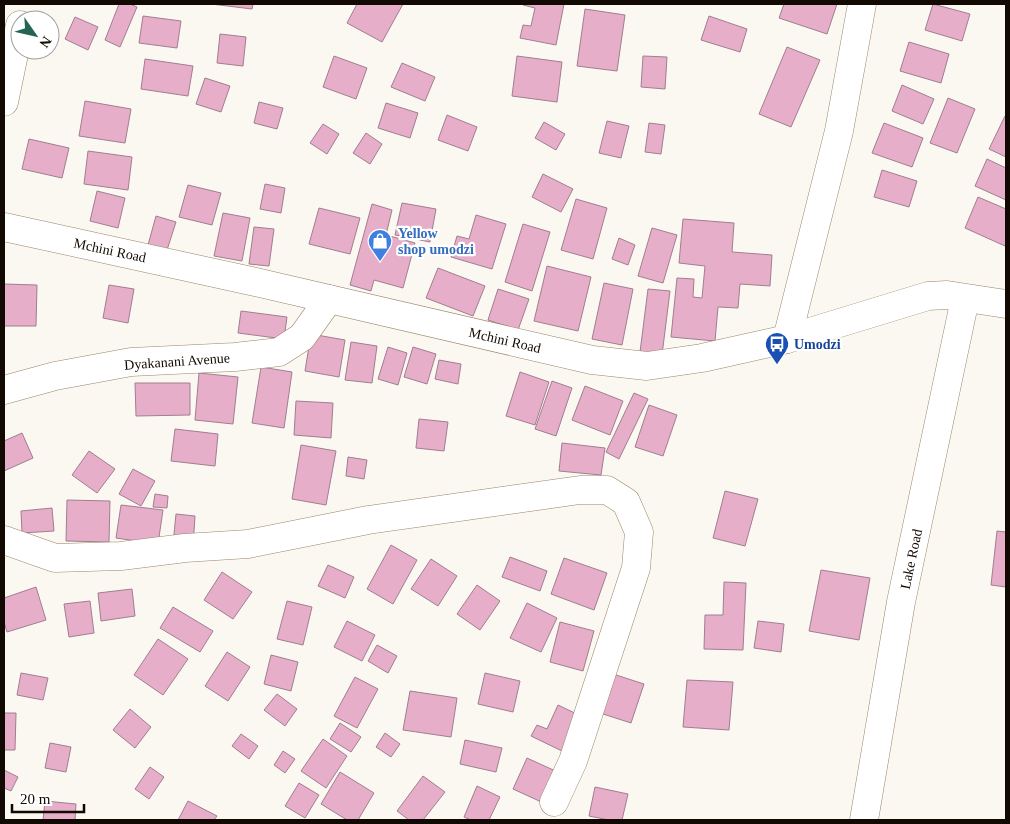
<svg xmlns="http://www.w3.org/2000/svg" width="1010" height="824" viewBox="0 0 1010 824" font-family="Georgia,serif">
  <style>
    .building { fill: #e7aeca; stroke: #a07e8e }
    .lines { fill: none; stroke-linecap: round; stroke-linejoin: round }
    .minor-casing { stroke: #9b8569; stroke-width: 29 }
    .tertiary-casing { stroke: #9b8569; stroke-width: 29 }
    .minor { stroke: #fff; stroke-width: 28 }
    .tertiary { stroke: #fff; stroke-width: 28 }
    .labels { text-anchor: middle; stroke-width: 4.5; stroke-linejoin: round; paint-order: stroke }
    .shop-label { font-size: 14px; font-weight: bold; fill: #366cbe; stroke: #fff; text-anchor: start }
    .street-label { font-size: 14px; fill: #120a02; stroke: #fff }
    .transit-label { font-size: 14px; font-weight: bold; fill: #164399; stroke: #fff; text-anchor: start }
  </style>
  <rect width="100%" height="100%" fill="#fbf7f1"/>
  <path class="building" d="M119,4H130L137,7L120,47L105,40Z
    M211,4H253L252,9Z
    M357,4H403L382,42L347,23Z
    M524,4H564L556,45L520,38L523,25L531,26L535,8L523,5Z
    M784,4H837L827,34L779,18Z
    M933,4L970,14L962,41L925,30Z
    M585,9L625,15L617,71L577,66Z
    M143,16L181,21L177,48L139,43Z
    M709,16L747,29L740,52L701,40Z
    M75,17L98,27L88,50L65,39Z
    M220,34L246,37L243,66L217,63Z
    M909,42L949,54L941,83L900,71Z
    M787,47L820,60L791,127L759,114Z
    M334,56L367,68L356,99L323,87Z
    M517,56L562,62L557,102L512,96Z
    M643,56L667,57L665,89L641,87Z
    M145,59L193,66L188,96L141,89Z
    M402,63L435,77L425,101L391,87Z
    M205,78L230,86L221,112L196,104Z
    M902,85L934,99L923,124L892,111Z
    M948,98L975,109L957,153L930,143Z
    M85,101L131,109L125,143L79,136Z
    M259,102L283,108L277,129L254,123Z
    M386,103L418,113L410,138L378,128Z
    M447,115L477,127L468,151L438,140Z
    M1005,116H1006V157L989,149Z
    M607,121L629,126L621,158L599,153Z
    M544,122L565,134L556,150L535,138Z
    M649,123L665,125L661,154L645,152Z
    M884,123L923,138L912,167L872,153Z
    M323,124L339,134L327,154L310,143Z
    M366,133L382,144L370,164L353,153Z
    M29,139L69,148L62,178L22,169Z
    M88,151L132,157L128,190L84,184Z
    M987,159L1006,168V200L975,186Z
    M882,170L917,181L909,207L874,197Z
    M543,174L573,189L561,212L532,197Z
    M265,184L285,188L281,213L260,209Z
    M188,185L221,193L212,225L179,217Z
    M97,191L125,198L118,228L90,221Z
    M978,197L1006,209V242L1005,246L965,228Z
    M576,199L607,208L593,259L561,250Z
    M402,203L436,209L430,242L395,235Z
    M372,204L392,210L386,235L415,243L403,288L374,280L371,291L350,285Z
    M319,208L360,218L350,254L309,244Z
    M223,213L250,218L242,261L214,256Z
    M476,215L506,224L492,269L451,257L457,236L469,239Z
    M156,216L176,222L167,250L148,245Z
    M683,219L734,223L732,252L772,255L770,286L740,284L738,308L718,307L715,341L671,337L677,278L694,279L693,297L702,298L705,266L679,263Z
    M523,224L550,232L532,291L505,282Z
    M254,227L274,229L269,266L249,264Z
    M652,228L677,235L663,283L638,276Z
    M619,238L635,245L628,265L612,259Z
    M547,266L591,277L578,331L534,321Z
    M438,268L485,286L473,316L426,298Z
    M604,283L633,289L622,345L592,339Z
    M4,284L37,285L36,326H4Z
    M109,285L134,289L128,323L103,318Z
    M498,289L529,299L518,330L488,320Z
    M648,289L670,291L662,355L640,352Z
    M241,311L287,317L284,339L238,333Z
    M311,334L345,340L339,377L305,371Z
    M351,342L377,346L372,383L345,380Z
    M388,347L407,353L398,385L378,379Z
    M413,347L436,354L427,384L404,377Z
    M439,360L461,364L458,384L435,379Z
    M261,367L292,372L284,428L252,423Z
    M520,372L549,382L535,425L506,416Z
    M199,373L238,377L233,424L195,420Z
    M552,381L572,388L556,436L535,429Z
    M135,383H190V415L136,416Z
    M585,386L623,401L610,435L572,420Z
    M634,393L648,399L619,459L606,452Z
    M296,401L333,403L331,438L294,435Z
    M649,405L677,415L663,456L635,447Z
    M419,419L448,422L444,451L416,448Z
    M175,429L218,434L215,466L171,461Z
    M22,433L33,458L4,471V441Z
    M562,443L605,448L601,475L559,471Z
    M301,445L336,451L326,505L292,499Z
    M89,451L115,469L97,493L72,475Z
    M348,457L367,460L364,479L346,476Z
    M133,469L155,481L141,506L119,494Z
    M725,491L758,499L745,546L713,538Z
    M155,494L168,496L167,508L153,507Z
    M67,500L110,501L109,542L66,541Z
    M121,505L163,510L158,544L116,538Z
    M52,508L54,531L22,533L21,511Z
    M176,514L195,516L193,546L173,544Z
    M997,531L1006,532V587L991,585Z
    M391,545L417,560L393,604L367,589Z
    M510,557L547,571L540,591L502,577Z
    M564,558L607,573L594,610L551,594Z
    M431,559L457,576L438,606L411,589Z
    M328,565L354,577L345,598L318,586Z
    M821,570L870,578L859,640L809,631Z
    M222,572L252,592L233,619L204,600Z
    M724,582L746,583L743,650L704,649L705,615H723Z
    M477,585L500,601L480,630L457,614Z
    M36,587L46,620L7,632L4,622V598Z
    M132,589L135,616L101,621L98,593Z
    M90,601L94,633L69,637L64,604Z
    M287,601L312,607L303,645L277,639Z
    M527,603L557,618L541,652L510,638Z
    M173,607L213,631L200,652L160,628Z
    M347,621L375,635L362,661L334,647Z
    M758,621L784,624L781,652L754,648Z
    M560,622L594,631L583,671L550,662Z
    M158,639L188,659L163,695L134,675Z
    M377,645L397,656L388,673L368,661Z
    M227,652L250,667L228,701L205,686Z
    M271,655L298,662L291,691L264,684Z
    M21,673L48,678L43,700L17,695Z
    M485,673L520,681L513,712L478,704Z
    M613,674L644,684L631,723L600,713Z
    M355,677L378,689L357,728L334,716Z
    M687,680L733,682L729,730L683,727Z
    M410,691L457,698L451,737L403,730Z
    M277,694L297,709L285,726L264,710Z
    M558,705L581,716L564,752L531,736L537,725L547,729Z
    M130,709L151,727L135,748L113,730Z
    M4,713H16L15,750H4Z
    M340,723L361,737L351,752L330,739Z
    M385,733L400,744L391,757L376,747Z
    M241,734L258,746L249,759L232,746Z
    M323,739L347,756L326,788L301,771Z
    M465,740L502,748L496,772L460,764Z
    M50,743L71,747L66,772L45,768Z
    M283,751L295,759L285,773L274,765Z
    M527,758L562,774L548,805L513,789Z
    M150,767L164,777L149,799L135,789Z
    M4,770L18,777L11,791L4,788Z
    M340,772L374,793L358,820H347L321,804Z
    M423,776L445,792L423,820H409L397,811Z
    M299,783L319,795L305,818L285,806Z
    M477,786L500,797L489,820H471L464,817Z
    M595,787L628,794L622,820H609L589,816Z
    M45,801L76,804L75,820H43Z
    M188,801L217,816L214,820H178Z"/>
  <g class="lines">
    <g class="minor-casing">
      <path id="minor" d="M4,102L20,25
        M787,339L839,131L862,4
        M4,390L55,376L131,362L235,357L279,352L302,337L329,299
        M4,540L55,558L121,556L185,548L248,544L368,520L580,490H607L626,502L639,532L636,568L573,761L554,802
        M864,820L901,602L965,299"/>
    </g>
    <g class="tertiary-casing">
      <path id="tertiary" d="M4,227L251,281L592,360L647,366L702,358L787,339L928,296L947,295L1006,304"/>
    </g>
    <use href="#minor" class="minor"/>
    <use href="#tertiary" class="tertiary"/>
  </g>
  <defs>
    <g id="shop-pin" transform="scale(1.25)"><path d="M0 17L-7.5 6A9.5 9.5 0 1 1 7.5 6Z" fill="#3f7fe0" stroke="#fff"/><path d="M-5-2.5h2.3a2.7 3.5 0 0 1 5.4 0H5L5.5 6h-11ZM-1.5-2.5h3a1.5 2.3 0 0 0-3 0Z" fill="#fff"/></g>
    <g id="bus-pin" transform="scale(1.25)"><path d="M0 17L-7.5 6A9.5 9.5 0 1 1 7.5 6Z" fill="#1a4fb4" stroke="#fff"/><path d="M-5-6H5V4H4V6H2V4H-2V6H-4V4H-5ZM-3.5-4V0h7V-4ZM-3.5 1.2v1.5H-2V1.2ZM2 1.2v1.5H3.5V1.2Z" fill="#fff"/></g>
  </defs>
  <g fill-rule="evenodd">
    <use href="#shop-pin" x="380" y="241"/>
    <use href="#bus-pin" x="777" y="344"/>
  </g>
  <g class="labels">
    <g class="shop-label">
      <text x="398" y="238">Yellow<tspan x="398" dy="16">shop umodzi</tspan></text>
    </g>
    <g class="street-label">
      <text transform="translate(110 250) rotate(12)" y="5">Mchini Road</text>
      <text transform="translate(505 340) rotate(13)" y="5">Mchini Road</text>
      <text transform="translate(177 361) rotate(-4)" y="5">Dyakanani Avenue</text>
      <text transform="translate(911 559) rotate(-78)" y="5">Lake Road</text>
    </g>
    <g class="transit-label">
      <text x="794" y="349">Umodzi</text>
    </g>
  </g>
  <rect width="1010" height="824" fill="none" stroke="#120a02" stroke-width="10"/>
  <g transform="translate(35 35) rotate(124)"><circle r="24" fill="#ffffff" stroke="#a09d9a"/>
  <path d="M0-4L9 19L0 12L-9 19Z" fill="#256452"/>
  <text y="-8" font-size="14" font-weight="bold" text-anchor="middle" fill="#120a02">N</text>
  </g>
  <path d="M12 804v8h72v-8" fill="none" stroke="#120a02" stroke-width="2.5"/>
  <text x="20" y="804" font-size="15" fill="#120a02" stroke="#ffffff" stroke-width="4" paint-order="stroke">20 m</text>
</svg>
